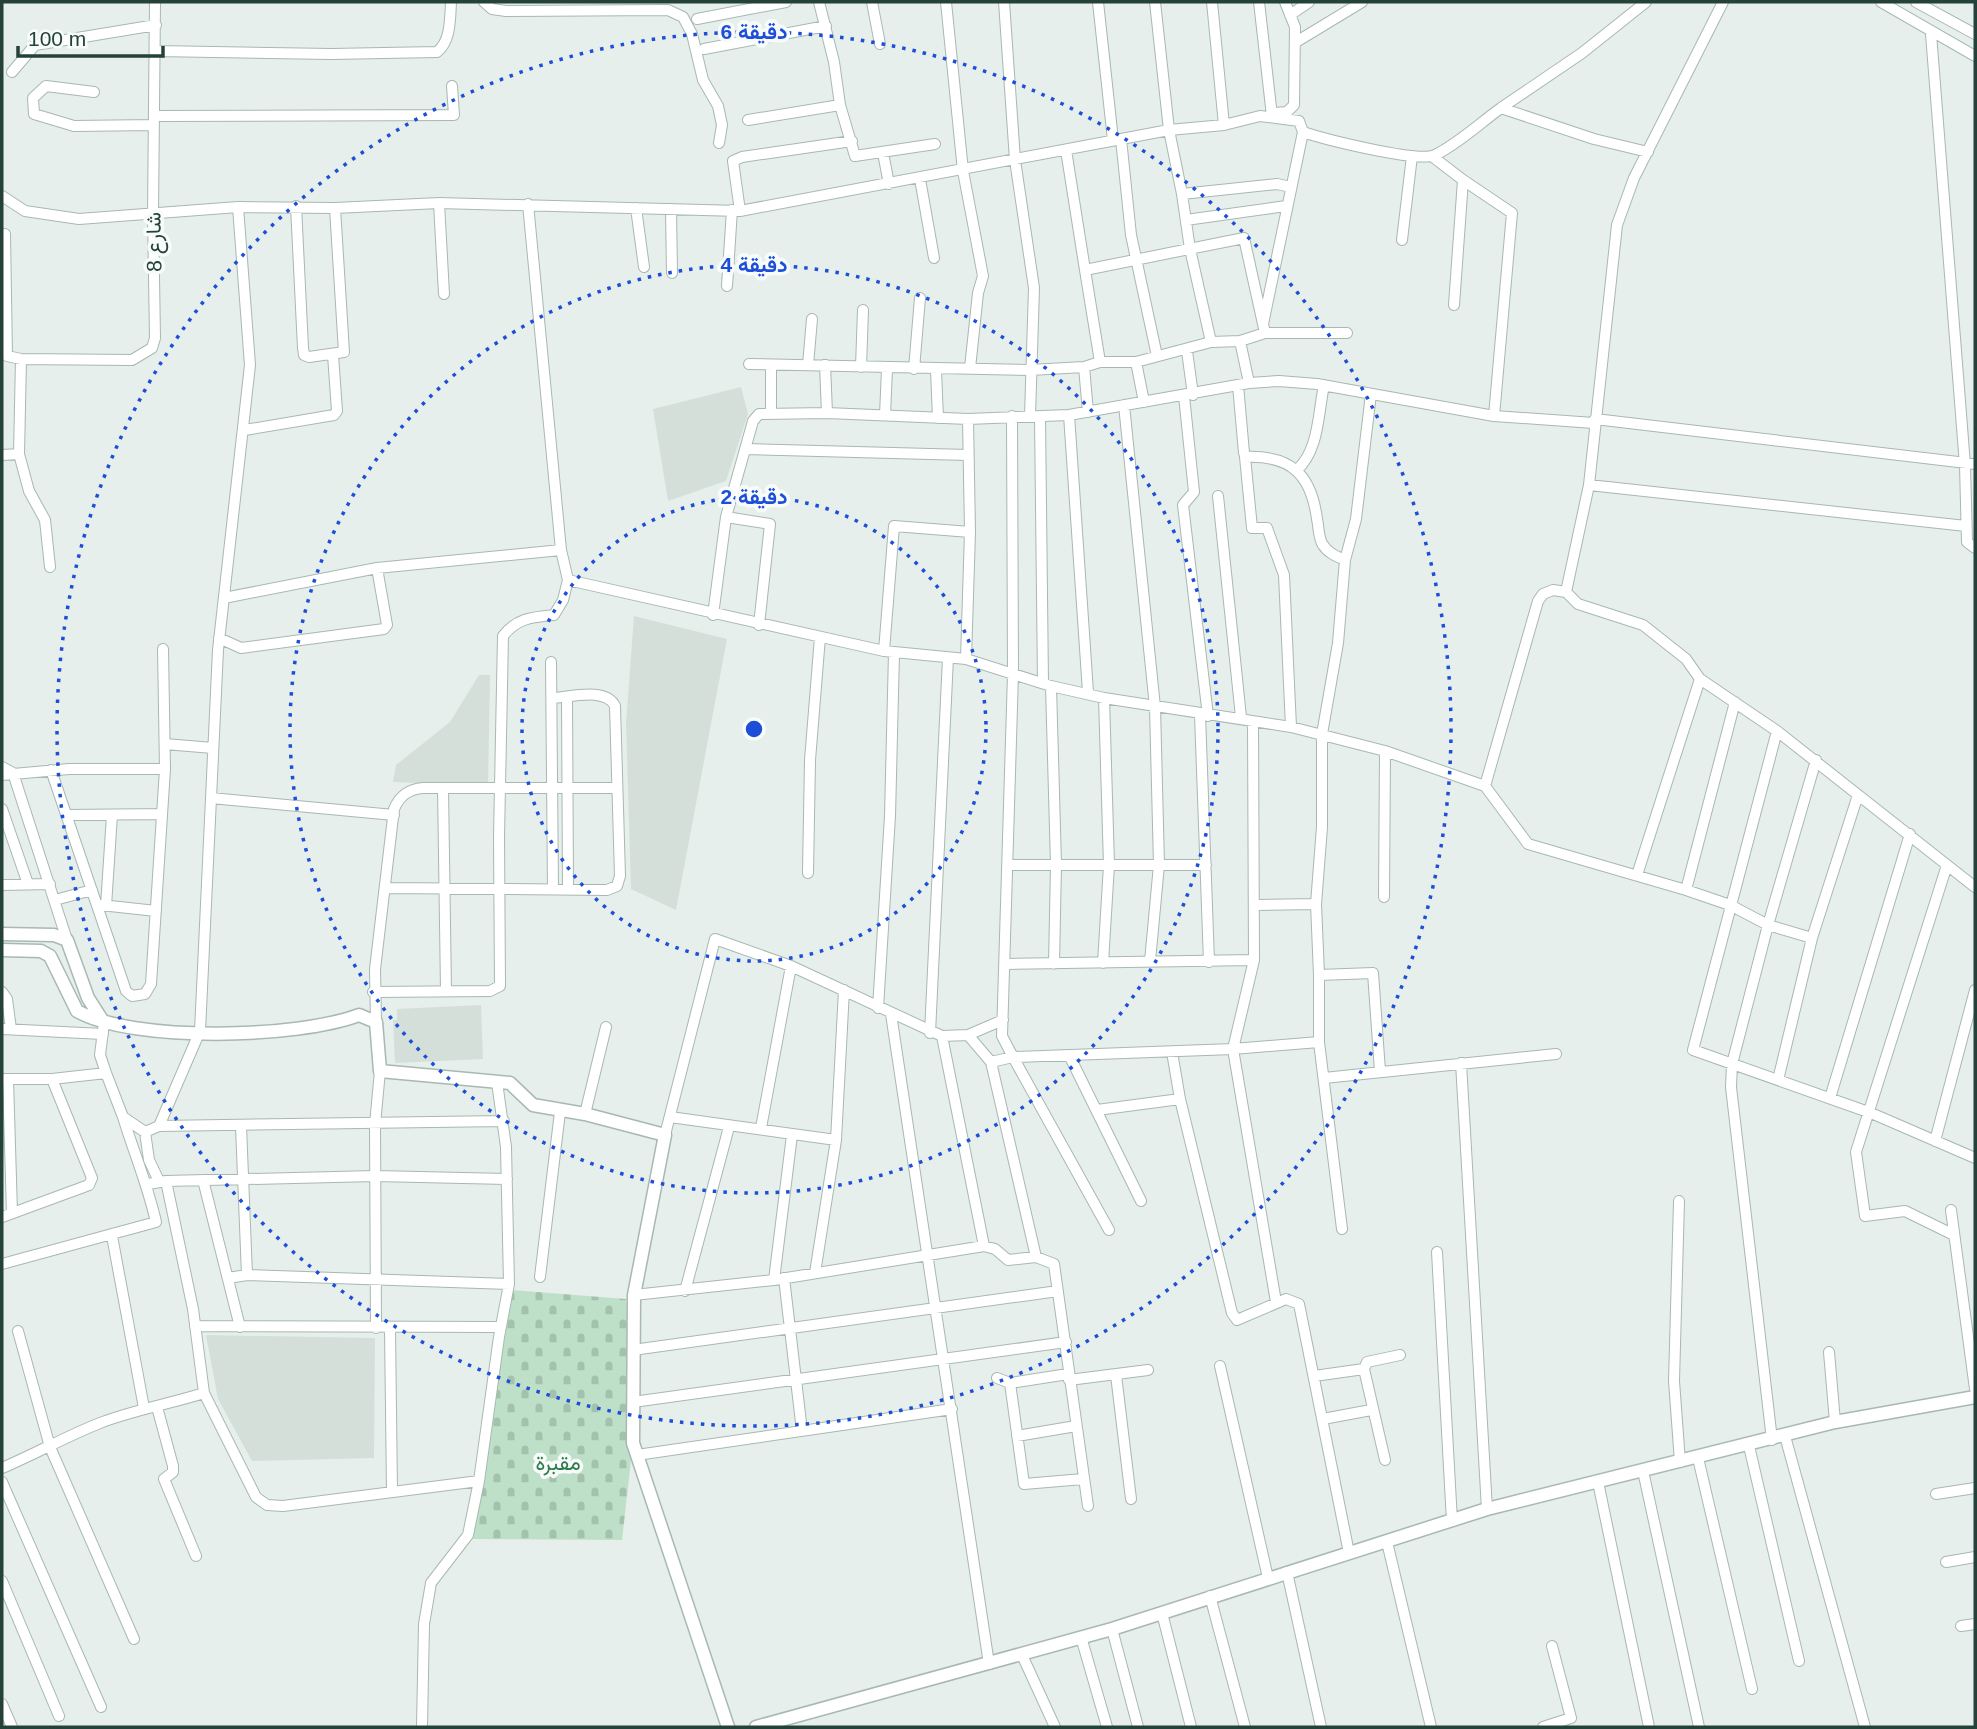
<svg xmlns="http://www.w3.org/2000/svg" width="1977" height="1729" viewBox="0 0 1977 1729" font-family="Helvetica,Vazirmatn,sans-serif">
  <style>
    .built { fill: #d4dfda }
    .cemetery { fill: url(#cemetery-stones) }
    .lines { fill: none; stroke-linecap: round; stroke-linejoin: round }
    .minor-casing { stroke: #a8b8b2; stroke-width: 12 }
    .tertiary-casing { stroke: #a8b8b2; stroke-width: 15 }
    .minor { stroke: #fff; stroke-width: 10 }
    .tertiary { stroke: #fff; stroke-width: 12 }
    .ring { fill: none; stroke: #1d4ed8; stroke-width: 3.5; stroke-dasharray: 3.5 7 }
    .labels { text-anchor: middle; stroke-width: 7; stroke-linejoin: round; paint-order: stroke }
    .street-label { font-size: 21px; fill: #24423a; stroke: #f7fbf9 }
    .park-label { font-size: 21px; fill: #2d7a4b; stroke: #f7fbf9 }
    .centre { fill: #1d4ed8; stroke: #f7fbf9; stroke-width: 3.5 }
    .ring-label { font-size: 21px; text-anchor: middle; font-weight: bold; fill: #1d4ed8; stroke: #f7fbf9; stroke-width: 7; stroke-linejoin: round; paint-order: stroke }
  </style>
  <defs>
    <pattern id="cemetery-stones" width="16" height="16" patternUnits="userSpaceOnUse" patternTransform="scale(1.75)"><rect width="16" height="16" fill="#bfe0c8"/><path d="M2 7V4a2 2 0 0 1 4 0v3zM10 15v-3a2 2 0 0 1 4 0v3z" fill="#a4c1ad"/></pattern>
  </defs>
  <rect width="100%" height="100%" fill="#e6efeb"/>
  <path class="built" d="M741,387L748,414L726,481L668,501L653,409Z
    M634,616L727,639L676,910L631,889L626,723Z
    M479,675H490L488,786L393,782L396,765L450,722Z
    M481,1005L483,1059L395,1063L393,1020H397V1009Z
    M206,1335L375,1338L374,1458L252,1461L218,1399Z"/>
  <path class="cemetery" d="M512,1290L626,1299L633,1443L622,1540L473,1539Z"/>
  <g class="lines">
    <g class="minor-casing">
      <path id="minor" d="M484,2L492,9L506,11L668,10L683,17L692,34L703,80L718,106L722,125L719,143
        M819,2L834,62L840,105L855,156L935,144
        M872,2L880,44
        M946,2L963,171L983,276L978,293L970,368
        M1004,2L1015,160L1034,288L1030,416
        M1098,2L1113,140
        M1155,2L1169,130L1182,194
        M1212,2L1224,125
        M1259,2L1272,116
        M1881,2L1975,56
        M1916,2L1975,34
        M1290,15L1309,2
        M697,19L786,2
        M1931,34L1965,465L1967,542L1975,548
        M1296,42L1362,2
        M704,49L826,26
        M156,51L331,54L437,52C451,41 450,19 451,2
        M12,72L35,45L156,25
        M94,92L46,86L33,98L34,114L74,126L153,125
        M1501,108L1582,53L1646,2
        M1275,113L1287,112L1294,105L1295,27L1285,2
        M154,116L454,115L452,86
        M748,120L840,105
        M1121,139L1131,235L1157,356
        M1066,150L1085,270
        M883,153L889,184
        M1433,157L1463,180L1454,305
        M920,179L934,258
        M1463,180L1512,213L1494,416
        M2,196L25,211L79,219L238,207L335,208L439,203L740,211L1169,130L1224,125L1260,116L1299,121L1303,132C1324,139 1418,163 1435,155C1458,144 1480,123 1501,108L1594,139L1648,152
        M439,203L444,294
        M528,204L561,550L568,580L884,651L966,659L1051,686L1104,698L1291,727L1385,751L1485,786L1528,844L1686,890L1730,905L1768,925L1812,938
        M296,206L303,348L304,355L309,357L344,352L335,208
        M636,208L644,267
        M671,209L672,273
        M740,211L733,161L742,157L852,141
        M1186,220L1286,206
        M5,234L7,356L21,359L132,360L152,348L155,338L153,214L155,2
        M1402,240L1412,156
        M727,286L732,210
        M1263,324L1303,132
        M1240,341L1249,383
        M1211,342L1190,249L1182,194L1277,184L1291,187
        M1187,351L1193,395
        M21,359L19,454L29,491L45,520L50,567
        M1100,362L1085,270L1244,238L1265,333
        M1136,362L1144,402
        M749,364L1030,370L1084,367L1100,362H1136L1211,342L1240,341L1265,333H1347
        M808,365L812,319
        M825,365L827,413
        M861,367L863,310
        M1084,367L1088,412
        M914,369L920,298
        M936,370L938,418
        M1238,385L1244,453
        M1184,396L1194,492L1183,505L1208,716
        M1124,405L1155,707L1159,865L1150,961
        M771,413V365
        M885,415L887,369
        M1069,415L1088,692
        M1012,416L1013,674L1002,1036L1013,1057L1233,1049L1319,1042
        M1040,417L1043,683
        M1595,419L1975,464
        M245,430L334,415L337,411L333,355
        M745,449L968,455
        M2,455L19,454
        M1297,470C1319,450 1318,414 1324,385
        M1589,485L1966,526
        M1218,496L1241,717
        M726,517L770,524L759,625
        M1345,560L1356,519L1371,394
        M1566,592L1589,485L1617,225L1634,178L1723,2
        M224,598L377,568L561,550
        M713,615L726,517L753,421L759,414L827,413L968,419L1069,415L1249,383L1279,381L1317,384L1494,416L1594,423
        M219,638L241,648L384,629L387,625L377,568
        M884,651L894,526L970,532
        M966,659L970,532L968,419
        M551,662L553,889
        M1051,686L1056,865L1054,964
        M567,697L568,889
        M1200,715L1209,962
        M1253,722L1254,960L1233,1049L1276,1302
        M1291,727L1284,575L1267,528H1252L1245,457C1291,455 1311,474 1317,519C1319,527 1318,538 1323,545C1328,553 1336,556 1345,560L1338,643L1322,734V827L1316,904L1319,975
        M1777,731L1693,1050L1871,1113L1975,1158
        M165,744L213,748
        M2,767L13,773L67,940
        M51,770L126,991L132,996L145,994L151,984L165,769L163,649
        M2,775L69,769H165
        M1485,786L1538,601L1543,594L1553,590L1566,592L1578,604L1643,625L1686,659L1700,679L1777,731L1975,887
        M443,788L446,991
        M211,798L394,815
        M2,809L28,884
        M66,815L162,814
        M1009,865H1206
        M1947,865L1856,1152L1865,1216L1905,1211L1954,1235
        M808,873L810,760L820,637
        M1637,875L1700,679
        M2,885L50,884
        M387,888L607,890L617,886L620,876L615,706C606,687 570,697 553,698
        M1686,890L1735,702
        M1384,897L1385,751
        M55,900L92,890
        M101,905L156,911
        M1255,905L1316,904
        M106,906L112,815
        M1103,963L1109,865L1104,698
        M1006,964L1254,960
        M2,992L7,999L11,1029
        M373,992L490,991L500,986L499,837L503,636C517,618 532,617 554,615L563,600L568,580
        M878,1008L890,816L894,653
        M891,1014L989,1664
        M376,1022L375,969L394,809C400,795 409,789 423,788H616
        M104,1023L100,1055L106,1073L123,1117L145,1132
        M2,1029L103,1034
        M930,1033L948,658
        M968,1035L991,1062L1036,1257
        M1172,1052L1180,1099L1232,1313L1237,1320L1286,1299L1299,1304L1349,1553
        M1069,1055L1141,1201
        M991,1062L1013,1057L1109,1230
        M1461,1063L1487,1509
        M1324,1078L1556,1054
        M2,1079H52L106,1073
        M8,1079L12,1213
        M1778,1080L1812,938L1858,795
        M1830,1098L1910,834
        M1097,1110L1180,1099
        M585,1114L606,1027
        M670,1117L836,1140
        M159,1126L504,1121
        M241,1126L247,1275
        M761,1128L791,966
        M665,1135L715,939L791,966L942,1036
        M1935,1141L1975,990
        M203,1180L240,1327
        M159,1181L149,1160L145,1132L159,1126L200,1031L218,650L250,365L238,207
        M166,1181L193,1309L204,1393L256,1497L267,1505L283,1506L479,1481L499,1337L509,1284L506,1147L497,1082
        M148,1184L166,1181L375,1176L507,1179
        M1679,1201L1674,1381L1680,1462
        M1951,1210L1975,1389
        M2,1217L89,1185L92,1178L52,1079
        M1342,1229L1319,1042V975L1373,973L1380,1071
        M112,1236L144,1408
        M984,1246L995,1249L1008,1260L1036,1257L1054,1264L1088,1506
        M1437,1252L1452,1521
        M2,1264L156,1222C148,1186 134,1153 123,1117
        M815,1273L836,1140L844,990
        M540,1277L560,1112
        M228,1278L247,1275L509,1284
        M784,1278L802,1431
        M774,1280L792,1135
        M685,1291L729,1127
        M634,1295L774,1280L984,1246L942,1036L968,1035L1003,1020
        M195,1326L501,1327
        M376,1328L375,1124L380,1071
        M390,1329L392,1492
        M18,1331L50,1447L134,1639
        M633,1350L1058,1291
        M1829,1352L1835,1422
        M1220,1366L1268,1578
        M1116,1375L1131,1499
        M1314,1376L1364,1369
        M997,1378L1010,1383L1068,1374
        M1069,1380L1148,1370
        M1010,1383L1024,1484L1083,1479
        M633,1402L1066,1342
        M157,1407L173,1466V1472L164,1479L196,1556
        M1323,1419L1371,1410
        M1017,1436L1076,1426
        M1785,1436L1865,1727
        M1772,1440L1731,1087L1732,1064L1768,925L1816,760
        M1749,1446L1799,1661
        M637,1455L952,1409
        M1698,1458L1752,1689
        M1385,1460L1364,1369L1367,1362L1400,1355
        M2,1468C35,1454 67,1436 100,1423C134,1410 169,1404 204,1393
        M1643,1471L1699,1727
        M2,1482L101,1707
        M1598,1482L1649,1727
        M1936,1494L1975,1488
        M1387,1542L1431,1727
        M1946,1562L1975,1557
        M1287,1572L1321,1727
        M2,1581L59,1716
        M1210,1596L1245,1727
        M1162,1613L1191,1727
        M1961,1626L1975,1624
        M1112,1629L1138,1727
        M1081,1637L1107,1727
        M1022,1655L1055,1727
        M2,1704L12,1727
        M422,1727L424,1624L431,1583L468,1535L479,1481
        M1543,1727L1571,1718L1552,1646"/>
    </g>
    <g class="tertiary-casing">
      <path id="tertiary" d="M2,934L54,935L67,940L88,998L104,1023
        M2,950L41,951L50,956L77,1011C134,1043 299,1038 359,1015L376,1022L380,1071L510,1083L533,1105L585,1114L665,1135L634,1295L633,1443L728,1727
        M756,1727L1112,1629L1487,1509L1835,1422L1975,1397"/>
    </g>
    <use href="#minor" class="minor"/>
    <use href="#tertiary" class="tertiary"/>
  </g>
  <g class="ring">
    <circle cx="754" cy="729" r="232"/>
    <circle cx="754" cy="729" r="464"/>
    <circle cx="754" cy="729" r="697"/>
  </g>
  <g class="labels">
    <g class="street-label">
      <text transform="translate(154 242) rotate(-91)" y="7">شارع 8</text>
    </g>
    <g class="park-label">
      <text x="558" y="1470">مقبرة</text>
    </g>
  </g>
  <circle cx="754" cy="729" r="10" class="centre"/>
  <g class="ring-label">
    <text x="754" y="39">6 دقيقة</text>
    <text x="754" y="272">4 دقيقة</text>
    <text x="754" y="504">2 دقيقة</text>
  </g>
  <rect width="1977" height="1729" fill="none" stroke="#24423a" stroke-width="7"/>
  <path d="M18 46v10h145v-10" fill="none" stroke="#24423a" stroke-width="3.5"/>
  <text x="28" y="46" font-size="21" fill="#24423a" stroke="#f7fbf9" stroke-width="5" paint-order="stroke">100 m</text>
</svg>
